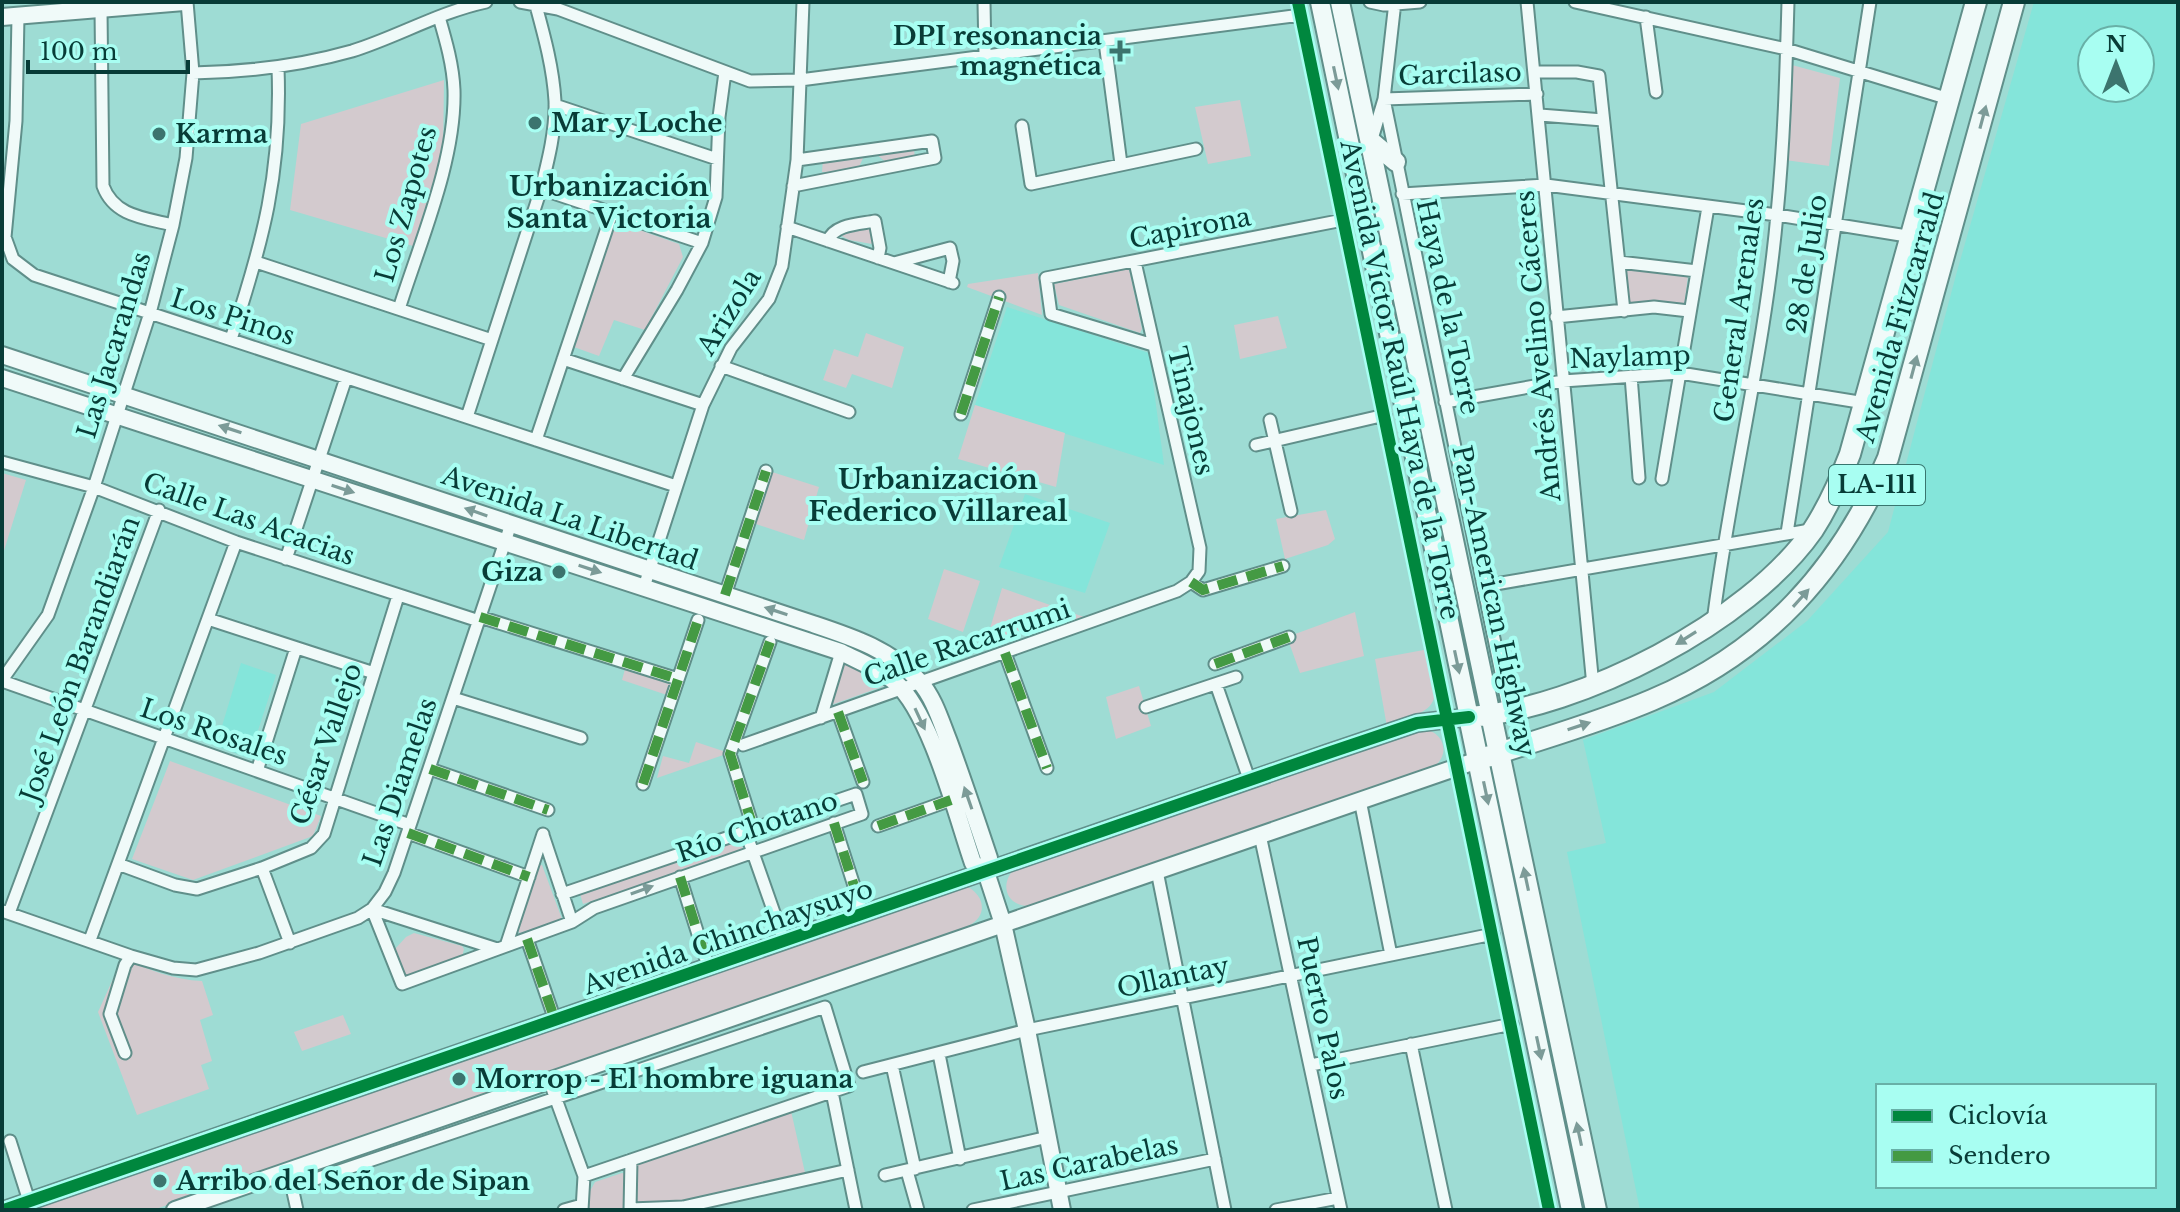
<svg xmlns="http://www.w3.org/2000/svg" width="2180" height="1212" viewBox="0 0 2180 1212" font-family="'Libre Baskerville',serif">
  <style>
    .built { fill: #84e5da; fill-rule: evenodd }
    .green { fill: #d3cace }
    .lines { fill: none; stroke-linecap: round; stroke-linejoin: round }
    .street-casing { stroke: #608f8a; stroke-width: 15 }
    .secondary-casing { stroke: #608f8a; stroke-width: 20 }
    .primary-casing { stroke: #608f8a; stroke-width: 22 }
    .highway-casing { stroke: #608f8a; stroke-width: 24 }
    .street { stroke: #f0faf9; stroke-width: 11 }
    .secondary { stroke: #f0faf9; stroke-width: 16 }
    .primary { stroke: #f0faf9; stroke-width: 18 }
    .highway { stroke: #f0faf9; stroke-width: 20 }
    .quiet { stroke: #449a43; stroke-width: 10; stroke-dasharray: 20 10; stroke-linecap: butt }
    .cycleway-casing { stroke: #a8fef2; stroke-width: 17 }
    .cycleway { stroke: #00873e; stroke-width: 12 }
    .oneway { fill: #7c9b98 }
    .poi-dot { fill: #3c746e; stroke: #a8fef2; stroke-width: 3 }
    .labels { text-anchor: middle; stroke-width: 8; stroke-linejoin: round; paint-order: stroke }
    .shield { fill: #a8fef2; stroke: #38766f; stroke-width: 2 }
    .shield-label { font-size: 24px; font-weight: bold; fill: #083c37 }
    .poi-label { font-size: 26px; font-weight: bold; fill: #083c37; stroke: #a8fef2; text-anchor: start }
    .street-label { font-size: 26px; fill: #083c37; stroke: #a8fef2 }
    .neighbourhood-label { font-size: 28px; font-weight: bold; fill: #083c37; stroke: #a8fef2 }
  </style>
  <rect width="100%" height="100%" fill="#9edcd4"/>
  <path class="built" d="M2034,2H2178V1210H1640L1567,852L1606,843L1583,740L1714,692L1807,621L1888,532L1956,275ZM2140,40V88H2092V40ZM2154,1086V1186H1878V1086Z
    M1007,307L1149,353L1164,465L975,405Z
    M1025,494L1110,523L1085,593L999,567Z
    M241,663L276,675L249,758L216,746Z"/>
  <path class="green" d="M1792,65L1840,78L1829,166L1785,160L1789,69Z
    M444,80L443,153L413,246L290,210L301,124Z
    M1240,100L1251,156L1208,164L1195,107Z
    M914,149L915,159L888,164L875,153Z
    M865,154L857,171L822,172L823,159Z
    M614,221L679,244L683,257L645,330L614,320L599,356L571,346Z
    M872,226L875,241L872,244L849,240L836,233Z
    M1623,268L1688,276L1684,306H1624Z
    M1129,269L1142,329L1140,333L1059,305L1054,284Z
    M1038,273L1042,315L967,287L968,284Z
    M1278,316L1287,348L1240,359L1234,325Z
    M866,333L904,347L892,388L852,374L846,388L823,380L834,349L858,357Z
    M975,405L1065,433L1056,487L958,459Z
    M769,471L819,487L804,540L750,522Z
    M2,473L26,480L2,557Z
    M1326,510L1335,539L1328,545L1285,559L1276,519Z
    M944,569L980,581L963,632L928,619Z
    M1002,588L1084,617L986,642Z
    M1355,612L1364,656L1300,673L1287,637Z
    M1429,649C1438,707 1444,705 1387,727L1375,659Z
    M845,662L887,685L831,705Z
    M625,669L671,684L667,695L622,680Z
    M1139,686L1151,726L1116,739L1106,697Z
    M1421,729C1445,730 1452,757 1431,768L1029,906C1006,906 999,884 1015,868Z
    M696,742L729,753L657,778L663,756L689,763Z
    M170,761L321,816L313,836L193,880L132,859Z
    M741,838L743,851L583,904L580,894Z
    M542,865L562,919L520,933L515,929L536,866Z
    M968,887C986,897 987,917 968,926L153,1210H22L961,888Z
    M414,933L462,946L464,949L462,957L405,976L395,949L406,937Z
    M122,959C148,969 174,980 202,981L213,1015L200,1020L212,1061L201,1065L209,1089L137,1115L98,1012Z
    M343,1015L351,1034L302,1051L294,1032Z
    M791,1111L806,1177L698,1201L642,1206L635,1201L636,1165Z
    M622,1173L625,1174L624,1210H584V1202L595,1182Z"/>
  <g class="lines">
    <g class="street-casing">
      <path id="street" d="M520,2L558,9L750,81L800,80L1301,15
        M984,2L985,55
        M1298,2L1549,1210
        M1370,2L1384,5L1420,2
        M1527,2L1593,686
        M1575,2L1786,49L1949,99
        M101,10L103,186C114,216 144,218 173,225
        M18,16L16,121L5,237L13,259L34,275L676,486
        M1646,17L1656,92
        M1105,42L1121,164
        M1534,72H1577L1599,76L1624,311
        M193,73C247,72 299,66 352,51C397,37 439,12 486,2
        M1384,99L1509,712
        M1384,99L1537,94
        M555,105L717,159
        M1540,115L1603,120
        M1022,126L1031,184L1196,149
        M1372,139L1384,99L1395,2
        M793,186L935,158L932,141L797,160
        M541,189L702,243
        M1402,194L1546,185L1777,215L1913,237
        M787,227L953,283
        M828,241C834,224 860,224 875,221L880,248L878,258
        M256,262L492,340
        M1619,262L1697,271
        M894,263L950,248L953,261L949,282
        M399,309C420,242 456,160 454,90C453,65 446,41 439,17
        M1556,317L1654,307L1689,311
        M231,339C263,242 282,172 278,68
        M1153,345L1051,314L1046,278L1343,220
        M563,359L703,405
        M721,366L849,412
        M1631,376L1639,478
        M623,379L677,290L702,243L716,197L719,117L725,72
        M1445,402L1563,381L1680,373L1865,403
        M961,414L999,297
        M467,417L541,189C548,161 556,130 555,101C553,67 544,35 535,2
        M1270,420L1291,511
        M536,440L612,213
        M1256,445L1385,415
        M2,462L94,487L236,542L479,621
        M1662,479L1708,207
        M1787,533L1870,2
        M286,559L346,378
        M1191,582L1203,590L1283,566
        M1484,586L1810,530
        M644,587L703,405L731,348L769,299L782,266L797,160L803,2
        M725,595L766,471
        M480,617L678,679
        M208,619L374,673
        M1713,622C1730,485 1765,351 1777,214C1784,144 1786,73 1788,2
        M1005,653L1047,768
        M1215,664L1289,637
        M2,680L48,615L94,487L150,313L173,225L186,158L193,73L187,2
        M2,681L410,825
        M1216,684L1249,779
        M453,698L581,738
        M1146,707L1236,677
        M838,712L863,782
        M821,718L841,652
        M743,745L1177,591L1191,582L1199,571L1200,548L1135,262
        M430,769L548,810
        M257,771L296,648
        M643,784L698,620
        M1360,800L1391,955
        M834,823L863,914
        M878,826L951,800
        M753,827L730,754L770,642
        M745,830L784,941
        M408,833L529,877
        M543,835L572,922
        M1260,835L1341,1210
        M118,864L175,885L197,889L262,868L311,848L324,834L398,596
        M262,868L290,943
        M1157,871L1225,1210
        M680,877L708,966
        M372,909L402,984L572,922L594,908L862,814L856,794L562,894
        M372,909L497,949
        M2,911L131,956L173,968L196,970L259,953L358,918L372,909L385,892L394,873L511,524
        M9,913L159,510
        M527,939L555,1020
        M90,940L236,542
        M506,946L543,834
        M1411,1044L1446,1210
        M125,1053L110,1014L125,965L131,956
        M939,1054L960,1159
        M892,1065L915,1169
        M1311,1065L1512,1024
        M863,1072L1027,1030L1493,934
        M549,1080L584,1176
        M832,1092L856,1210
        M10,1141L29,1201
        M907,1171L918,1210
        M885,1175L1048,1137
        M630,1209L683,1207L848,1170
        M297,1210L292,1187L825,1007L849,1086L584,1176L582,1210
        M564,1210L582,1205
        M630,1210L631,1160
        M973,1210L1215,1159
        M1276,1210L1338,1198"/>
    </g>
    <g class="secondary-casing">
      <path id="secondary" d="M2,17L184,2
        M2,355L813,624C852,637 892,650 920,682C934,698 941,722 949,742C963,780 976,819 989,858L986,872L1003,924L1027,1030L1062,1210
        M2,378L841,652C858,661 879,669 895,682C931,713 957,817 973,863L986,872
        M4,1210L1328,753L1417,723L1469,717
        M175,1210L1478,760"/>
    </g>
    <g class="primary-casing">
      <path id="primary" d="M1320,2L1469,717
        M1340,2L1491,715
        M1371,141L1396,162"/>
    </g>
    <g class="highway-casing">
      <path id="highway" d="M1491,715L1596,1210
        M1478,760C1536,740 1596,724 1652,700C1766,652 1840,570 1888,458L2014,2
        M1572,1210L1469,717C1581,708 1748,623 1813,530C1828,507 1840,480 1850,454L1976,2"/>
    </g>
    <use href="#street" class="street"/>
    <use href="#secondary" class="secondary"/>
    <use href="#primary" class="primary"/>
    <use href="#highway" class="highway"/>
    <path class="quiet" d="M961,414L999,297
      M1191,582L1203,590L1283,566
      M725,595L766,471
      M480,617L678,679
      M1005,653L1047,768
      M1215,664L1289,637
      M838,712L863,782
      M430,769L548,810
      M643,784L698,620
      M834,823L863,914
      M878,826L951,800
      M753,827L730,754L770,642
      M408,833L529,877
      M680,877L708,966
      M527,939L555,1020"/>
    <g class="cycleway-casing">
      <path id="cycleway" d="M1298,2L1549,1210
        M4,1210L1328,753L1417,723L1469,717"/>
    </g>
    <use href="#cycleway" class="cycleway"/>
  </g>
  <defs><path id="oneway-solid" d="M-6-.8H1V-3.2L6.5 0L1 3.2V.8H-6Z" transform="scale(2)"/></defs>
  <g class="oneway">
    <use href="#oneway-solid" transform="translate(1336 78) rotate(78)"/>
    <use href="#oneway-solid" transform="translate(1983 117) rotate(-75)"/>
    <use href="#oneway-solid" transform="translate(1914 367) rotate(-75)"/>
    <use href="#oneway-solid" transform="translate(230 429) rotate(-162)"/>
    <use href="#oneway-solid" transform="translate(343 489) rotate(18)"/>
    <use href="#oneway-solid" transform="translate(476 512) rotate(-161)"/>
    <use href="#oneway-solid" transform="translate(590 569) rotate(18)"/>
    <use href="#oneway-solid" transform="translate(1801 598) rotate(-48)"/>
    <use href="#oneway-solid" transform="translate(776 611) rotate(-162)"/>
    <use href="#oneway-solid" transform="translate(1686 638) rotate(148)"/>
    <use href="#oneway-solid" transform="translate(1457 662) rotate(78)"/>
    <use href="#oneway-solid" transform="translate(920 719) rotate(65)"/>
    <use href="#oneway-solid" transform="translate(1579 726) rotate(-18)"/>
    <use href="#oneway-solid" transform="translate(1486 793) rotate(78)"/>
    <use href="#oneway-solid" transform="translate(968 798) rotate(-109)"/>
    <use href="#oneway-solid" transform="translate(1526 879) rotate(-102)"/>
    <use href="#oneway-solid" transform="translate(642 890) rotate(-20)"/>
    <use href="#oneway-solid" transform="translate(1539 1048) rotate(78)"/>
    <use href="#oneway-solid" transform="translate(1579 1134) rotate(-102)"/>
  </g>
  <g class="poi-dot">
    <path d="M1116 39h8v8h8v8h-8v8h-8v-8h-8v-8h8z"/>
    <circle cx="535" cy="123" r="8"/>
    <circle cx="159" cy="134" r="8"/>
    <circle cx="559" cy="572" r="8"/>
    <circle cx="459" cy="1079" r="8"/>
    <circle cx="160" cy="1181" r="8"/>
  </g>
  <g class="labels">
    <rect class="shield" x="1829" y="465" width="96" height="40" rx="6"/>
    <g class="shield-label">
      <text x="1877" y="493">LA-111</text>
    </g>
    <g class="poi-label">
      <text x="1102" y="45" text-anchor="end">DPI resonancia<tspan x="1102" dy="30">magnética</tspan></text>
      <text x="551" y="132">Mar y Loche</text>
      <text x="175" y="143">Karma</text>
      <text x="543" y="581" text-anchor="end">Giza</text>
      <text x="475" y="1088">Morrop - El hombre iguana</text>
      <text x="176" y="1190">Arribo del Señor de Sipan</text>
    </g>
    <g class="street-label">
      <text transform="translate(1460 74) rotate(-2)" y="9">Garcilaso</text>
      <text transform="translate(406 204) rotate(-74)" y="9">Los Zapotes</text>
      <text transform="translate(1190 228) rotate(-11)" y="9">Capirona</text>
      <text transform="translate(1807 264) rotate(-81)" y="9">28 de Julio</text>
      <text transform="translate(1448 307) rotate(78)" y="9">Haya de la Torre</text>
      <text transform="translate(1739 310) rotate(-82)" y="9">General Arenales</text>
      <text transform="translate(729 312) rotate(-58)" y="9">Arizola</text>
      <text transform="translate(233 317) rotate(18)" y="9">Los Pinos</text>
      <text transform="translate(1900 317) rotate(-74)" y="9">Avenida Fitzcarrald</text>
      <text transform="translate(114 345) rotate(-73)" y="9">Las Jacarandas</text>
      <text transform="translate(1538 346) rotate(-95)" y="9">Andrés Avelino Cáceres</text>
      <text transform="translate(1630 357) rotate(-2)" y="9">Naylamp</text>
      <text transform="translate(1400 380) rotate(78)" y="9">Avenida Víctor Raúl Haya de la Torre</text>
      <text transform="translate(1191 411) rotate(77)" y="9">Tinajones</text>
      <text transform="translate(570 518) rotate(19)" y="9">Avenida La Libertad</text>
      <text transform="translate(249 519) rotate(20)" y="9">Calle Las Acacias</text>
      <text transform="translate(1494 601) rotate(78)" y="9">Pan-American Highway</text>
      <text transform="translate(967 643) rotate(-19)" y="9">Calle Racarrumi</text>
      <text transform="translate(80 659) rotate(-70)" y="9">José León Barandiarán</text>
      <text transform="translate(214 732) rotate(19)" y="9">Los Rosales</text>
      <text transform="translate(326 744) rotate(-71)" y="9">César Vallejo</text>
      <text transform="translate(400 782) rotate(-71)" y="9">Las Diamelas</text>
      <text transform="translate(757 827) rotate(-19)" y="9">Río Chotano</text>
      <text transform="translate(728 937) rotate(-19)" y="9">Avenida Chinchaysuyo</text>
      <text transform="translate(1173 977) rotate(-12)" y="9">Ollantay</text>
      <text transform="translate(1323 1018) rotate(78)" y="9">Puerto Palos</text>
      <text transform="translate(1089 1163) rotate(-12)" y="9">Las Carabelas</text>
    </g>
    <g class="neighbourhood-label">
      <text x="609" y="196">Urbanización<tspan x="609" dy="32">Santa Victoria</tspan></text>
      <text x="938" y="489">Urbanización<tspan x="938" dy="32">Federico Villareal</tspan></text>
    </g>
  </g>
  <rect width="2180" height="1212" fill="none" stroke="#083c37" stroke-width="8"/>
  <rect x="1876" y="1084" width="280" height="104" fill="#a8fef2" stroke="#68b0a7" stroke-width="2"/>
  <rect x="1892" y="1110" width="40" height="12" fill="#00873e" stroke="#68b0a7" stroke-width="2"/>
  <text x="1948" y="1124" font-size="24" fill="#083c37">Ciclovía</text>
  <rect x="1892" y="1150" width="40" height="12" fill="#449a43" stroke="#68b0a7" stroke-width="2"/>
  <text x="1948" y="1164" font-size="24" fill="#083c37">Sendero</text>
  <g transform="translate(2116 64)"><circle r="38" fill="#a8fef2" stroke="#68b0a7" stroke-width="2"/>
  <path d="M0-6L14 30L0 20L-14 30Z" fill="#3c746e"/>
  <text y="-12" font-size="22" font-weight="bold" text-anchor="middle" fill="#083c37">N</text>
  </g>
  <path d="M28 60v12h160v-12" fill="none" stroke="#083c37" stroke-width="4"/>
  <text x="40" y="60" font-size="24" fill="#083c37" stroke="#a8fef2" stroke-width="6" paint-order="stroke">100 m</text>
</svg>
